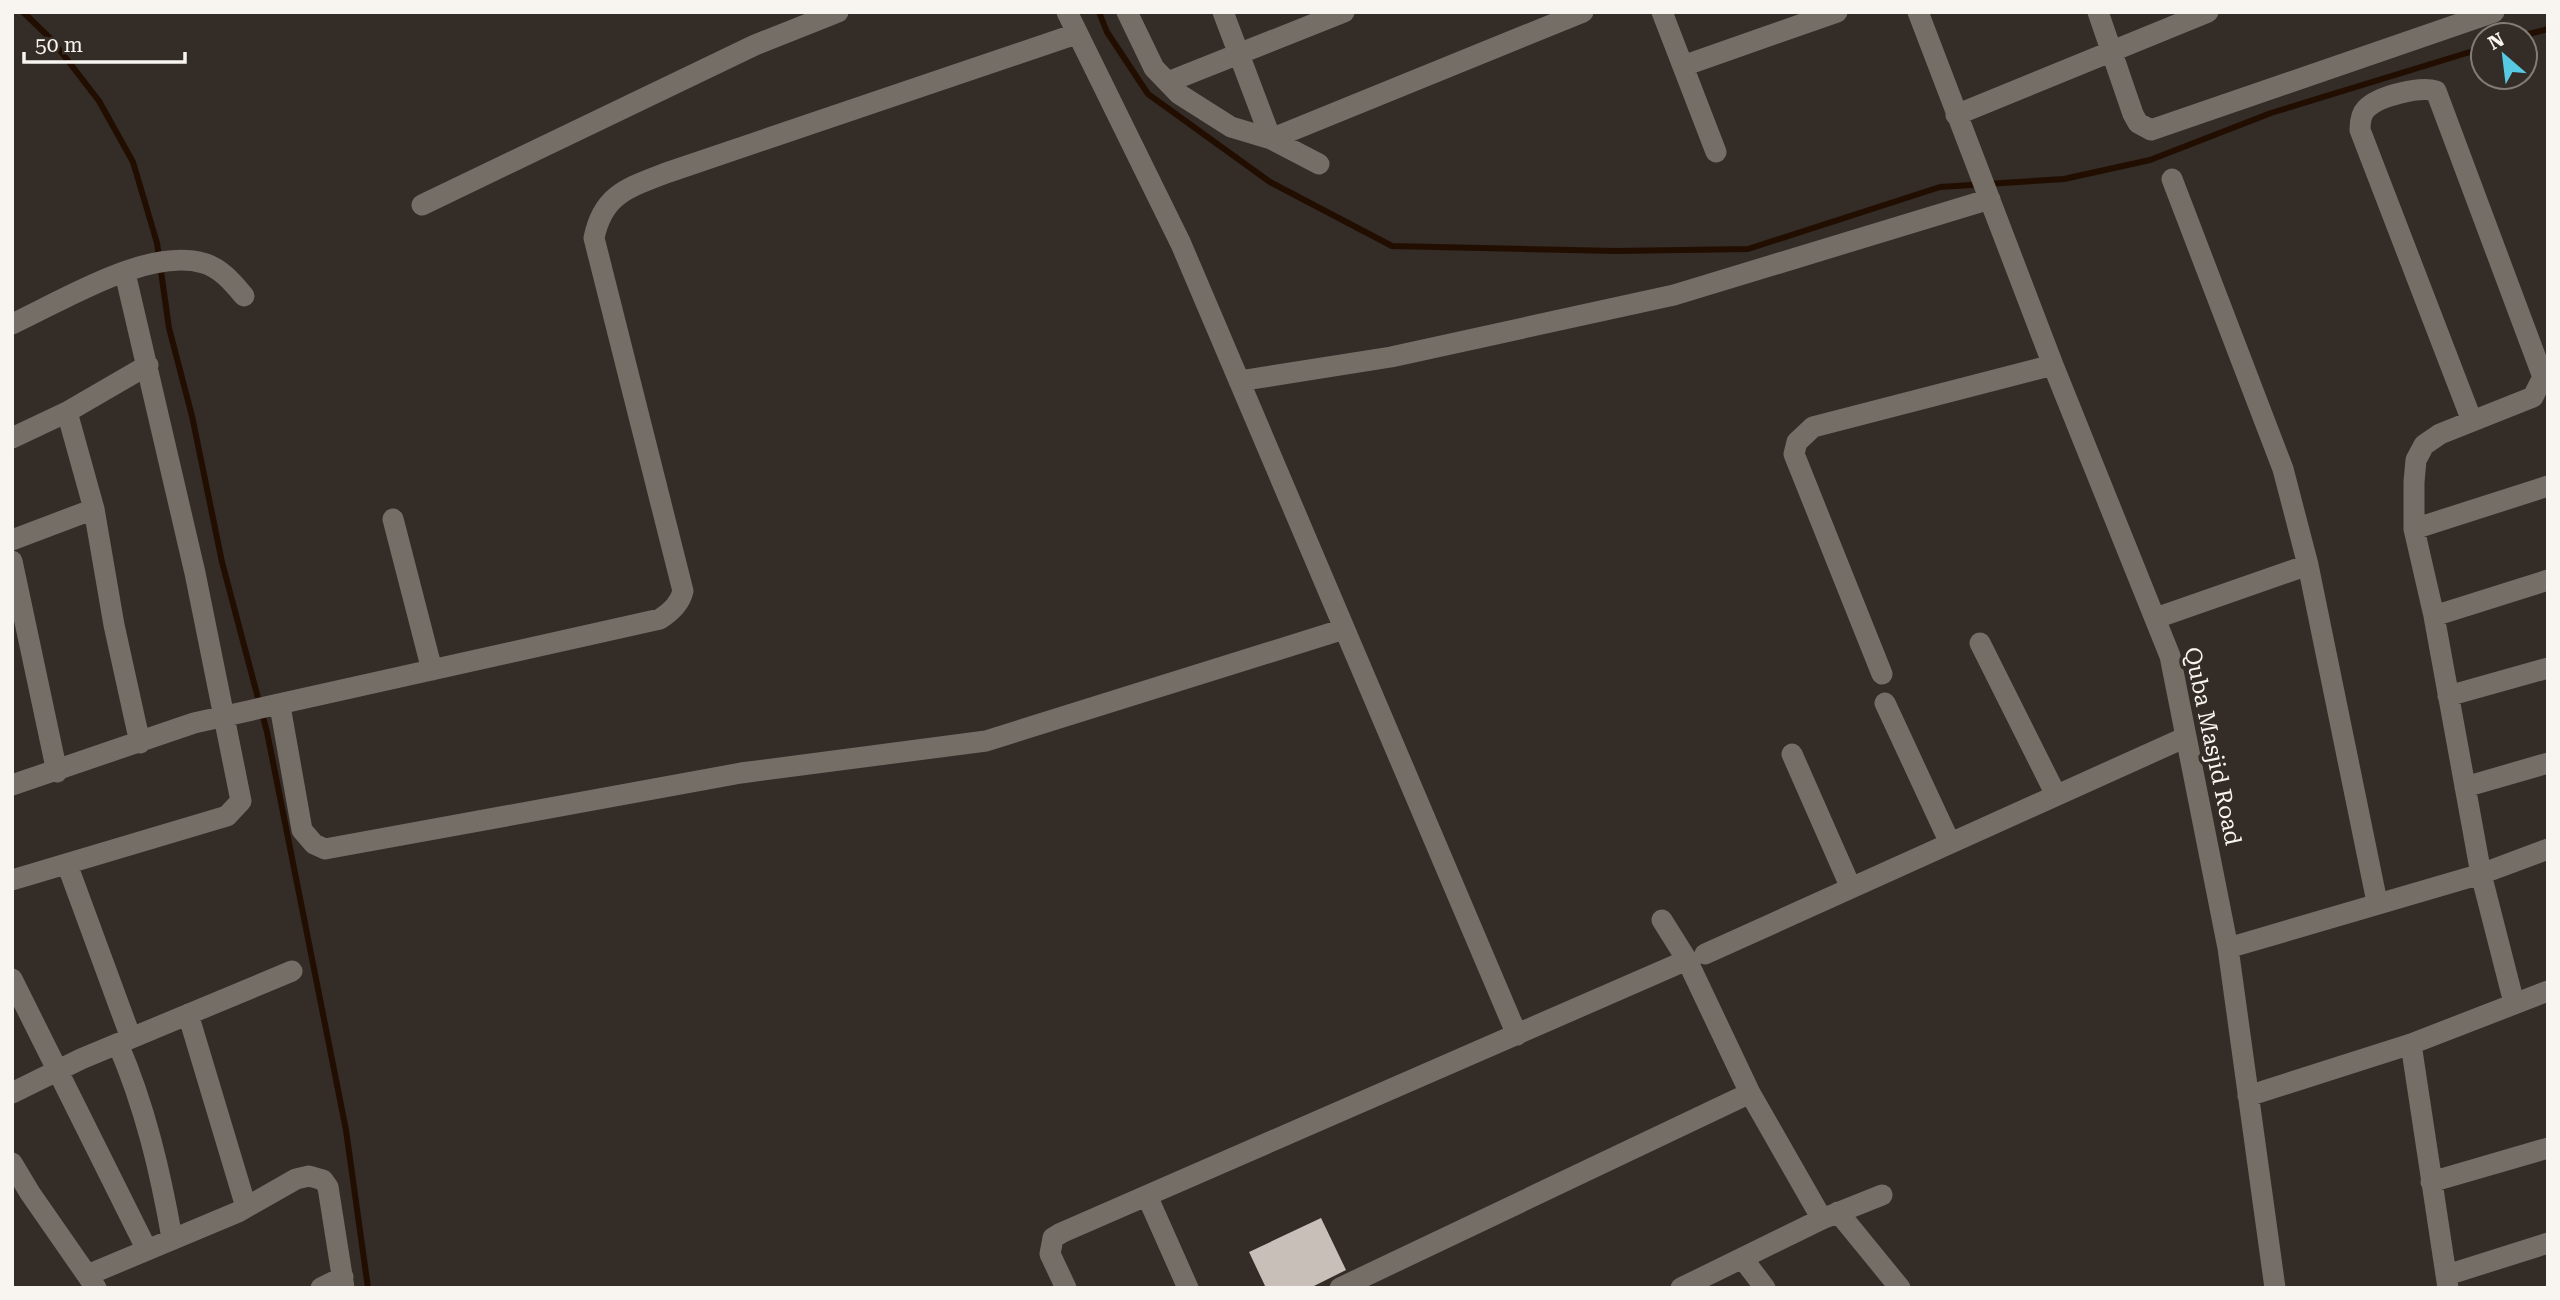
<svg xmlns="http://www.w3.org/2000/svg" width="2560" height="1300" viewBox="0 0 2560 1300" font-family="'Roboto Serif',serif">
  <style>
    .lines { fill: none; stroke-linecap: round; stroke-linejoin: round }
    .stream { stroke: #220e00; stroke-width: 6 }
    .building { fill: #c7bfb8 }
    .minor { stroke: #756e67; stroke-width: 21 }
    .labels { text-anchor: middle; stroke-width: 7; stroke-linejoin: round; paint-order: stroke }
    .street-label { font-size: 23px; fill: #f8f4f0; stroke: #332c27 }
  </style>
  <rect width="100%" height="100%" fill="#332c27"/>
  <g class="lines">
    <path class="stream" d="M23,12L52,40L99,101L133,162L157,243L169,328L192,416L222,562L267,732L346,1130L368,1288
      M1099,12L1107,32L1148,94L1270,182L1392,246L1616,251L1748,249L1940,187L2064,179L2150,160L2271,113L2483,48
      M2525,35L2548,29"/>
  </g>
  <path class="building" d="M1321,1218L1346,1270L1310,1288H1266L1249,1252Z"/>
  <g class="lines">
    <path class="minor" d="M1067,12L1181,244L1517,1035
      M1127,12L1154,68L1179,94L1231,127L1271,139L1319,164
      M1223,12L1271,139L1583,12
      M1662,12L1716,152
      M1918,12L2053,365L2170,656L2228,948L2275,1288
      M2098,12L2133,114L2138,123L2151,130L2494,12
      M1683,66L1837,12
      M1168,82L1344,12
      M1956,115L2208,12
      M2172,179L2283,469L2308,565L2377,902
      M422,205L755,45L838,12
      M12,324C62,301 148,247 203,263C221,268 233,283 244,296
      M1239,381L1391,357L1674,295L1990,199
      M67,412L94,509L114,625L140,743
      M2472,421L2360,130C2360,123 2361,114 2366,109C2378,96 2420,86 2436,91L2543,377L2533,397L2440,434L2424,445L2416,460L2414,482V529L2434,616L2481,874L2514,1003
      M12,438L67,412L148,365
      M393,519L432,670
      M2414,529L2548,486
      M12,540L94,509
      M12,561L57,772
      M2434,616L2548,580
      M2156,618L2308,565
      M1980,643L2056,795
      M1882,674L1794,454L1797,442L1813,427L2053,365
      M2448,696L2548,668
      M1885,703L1950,843
      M280,706L302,830L314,844L325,849L741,773L986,741L1344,629
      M1792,754L1851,888
      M12,785L194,723L660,619C671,612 680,604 683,591L594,238C603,194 628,188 666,173L1076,34
      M2465,787L2548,763
      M67,864L131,1038
      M12,880L227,816L241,801L195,573L125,273
      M1662,920L1687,960L1750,1093L1822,1219
      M2228,948L2481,874L2548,849
      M1705,954L2186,737
      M12,979L146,1248
      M188,1014L246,1207
      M118,1044C145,1107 160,1170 172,1238
      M2411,1044L2448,1288
      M12,1093L81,1059L292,971
      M2248,1096L2411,1044L2548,991
      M12,1163L30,1193L96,1288
      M2431,1182L2548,1148
      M1148,1198L1188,1288
      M1838,1212L1900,1288
      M1743,1259L1765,1288
      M90,1274L238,1212L296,1179L309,1176L323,1180L328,1187L344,1288
      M2447,1275L2548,1243
      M321,1288L343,1277
      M1066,1288L1050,1254L1053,1238L1061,1233L1687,960
      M1340,1288L1750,1093
      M1681,1288L1822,1219L1882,1195"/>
  </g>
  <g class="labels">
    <g class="street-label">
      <text transform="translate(2213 746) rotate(78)" y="8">Quba Masjid Road</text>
    </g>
  </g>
  <rect width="2560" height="1300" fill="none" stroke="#f8f4f0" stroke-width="28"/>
  <g transform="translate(2504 56) rotate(332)"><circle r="33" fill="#332c27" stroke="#827c77" stroke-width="2"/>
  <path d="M0-5L12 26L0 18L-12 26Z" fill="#57c9e2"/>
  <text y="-10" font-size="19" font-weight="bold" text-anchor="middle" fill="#f8f4f0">N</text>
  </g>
  <path d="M24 52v10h161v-10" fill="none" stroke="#f8f4f0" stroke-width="3.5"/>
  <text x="35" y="52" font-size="21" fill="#f8f4f0" stroke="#332c27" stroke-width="5" paint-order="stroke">50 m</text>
</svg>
